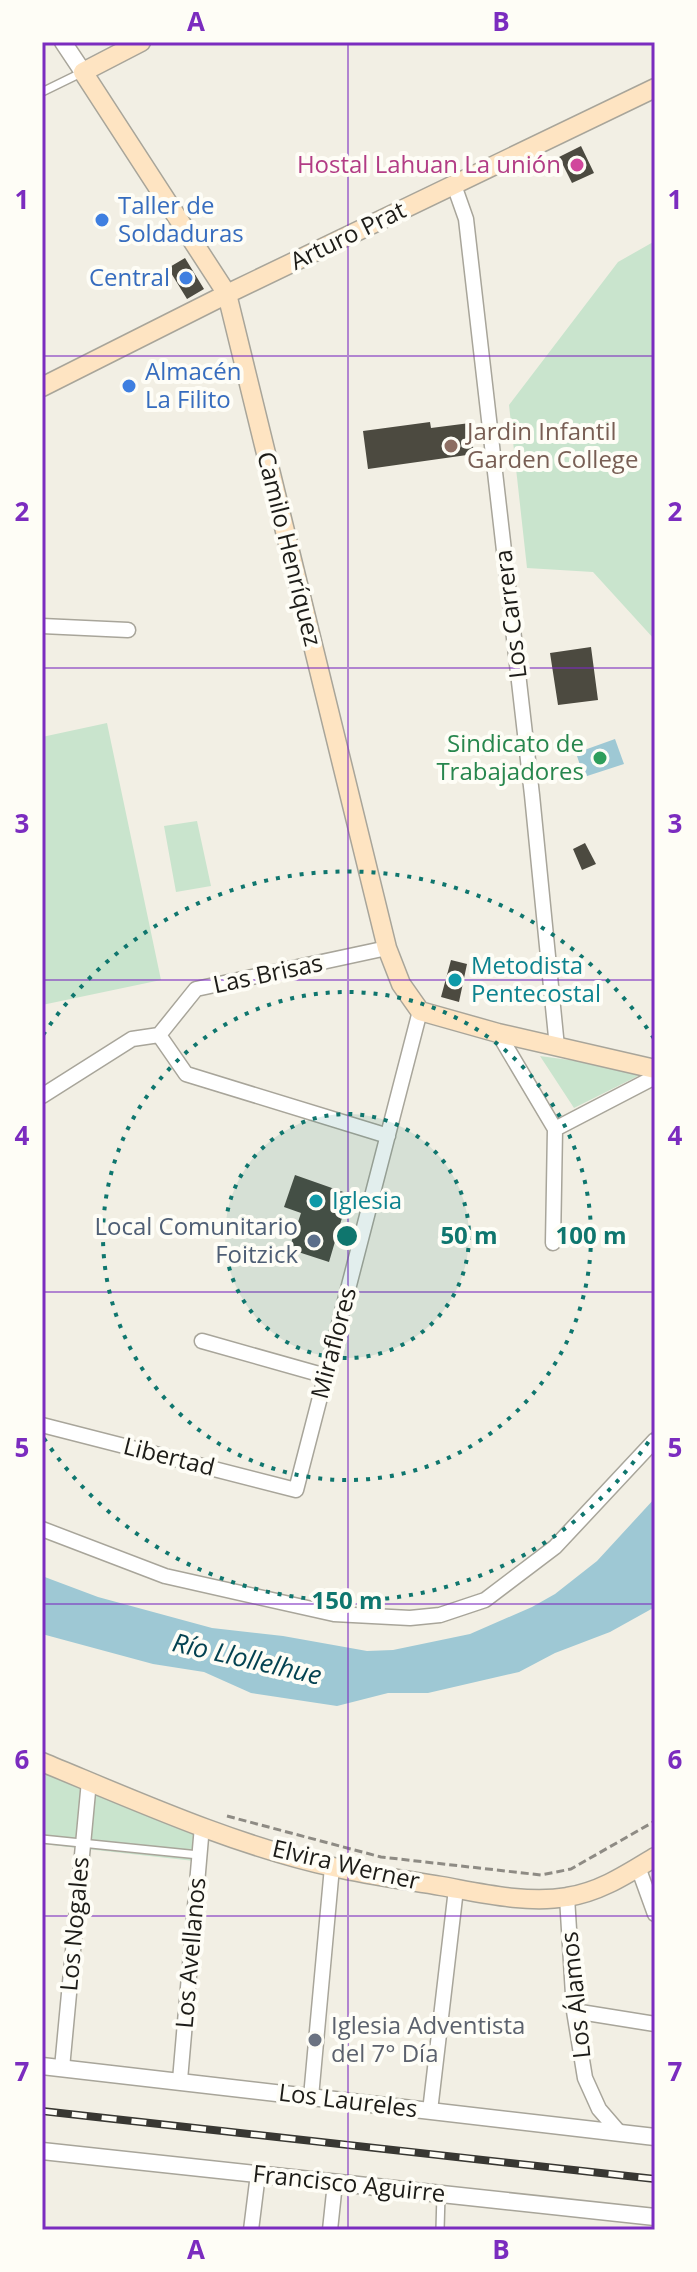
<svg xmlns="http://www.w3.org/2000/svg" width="697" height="2272" viewBox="0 0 697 2272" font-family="'Open Sans',sans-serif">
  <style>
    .green { fill: #c9e4cd }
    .water { fill: #9ec8d4 }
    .building { fill: #4c4a40 }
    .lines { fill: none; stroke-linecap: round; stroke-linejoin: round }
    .service-casing { stroke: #a8a59a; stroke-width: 10 }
    .minor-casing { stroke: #a8a59a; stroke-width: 17 }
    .tertiary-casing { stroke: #a8a59a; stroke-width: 19 }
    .secondary-casing { stroke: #a8a59a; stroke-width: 21 }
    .path { stroke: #8e8b84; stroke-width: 3; stroke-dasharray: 8 4; stroke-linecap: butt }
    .service { stroke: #fff; stroke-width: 7 }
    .minor { stroke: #fff; stroke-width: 14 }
    .tertiary { stroke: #fff; stroke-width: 16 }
    .secondary { stroke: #fee4c2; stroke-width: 18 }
    .rail-casing { stroke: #383732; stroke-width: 8 }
    .rail { stroke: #fefdf6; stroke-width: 5; stroke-dasharray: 15; stroke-linecap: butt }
    .grid { fill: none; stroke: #7b2cbf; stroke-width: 2; stroke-opacity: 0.55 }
    .ring { fill: none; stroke: #0f766e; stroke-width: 4; stroke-dasharray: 4 8 }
    .hotel-dot { fill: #d1479c; stroke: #fefdf6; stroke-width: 3 }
    .shop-dot { fill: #3f7fe0; stroke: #fefdf6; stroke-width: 3 }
    .education-dot { fill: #8d6e63; stroke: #fefdf6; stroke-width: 3 }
    .leisure-dot { fill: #2e9e5b; stroke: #fefdf6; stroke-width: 3 }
    .culture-dot { fill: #0f9aa8; stroke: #fefdf6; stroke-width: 3 }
    .service-dot { fill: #5c6f8a; stroke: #fefdf6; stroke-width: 3 }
    .worship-dot { fill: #6b7280; stroke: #fefdf6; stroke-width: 3 }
    .labels { text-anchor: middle; stroke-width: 8; stroke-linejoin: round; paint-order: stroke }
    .hotel-label { font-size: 24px; fill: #b23c85; stroke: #fefdf6; text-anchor: end }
    .shop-label { font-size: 24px; fill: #366cbe; stroke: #fefdf6; text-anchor: start }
    .street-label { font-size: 24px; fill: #1d1c18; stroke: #fefdf6 }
    .education-label { font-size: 24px; fill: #785e54; stroke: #fefdf6; text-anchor: start }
    .leisure-label { font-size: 24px; fill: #27864d; stroke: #fefdf6; text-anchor: end }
    .culture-label { font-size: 24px; fill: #0d838f; stroke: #fefdf6; text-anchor: start }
    .service-label { font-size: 24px; fill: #4e5e75; stroke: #fefdf6; text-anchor: end }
    .worship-label { font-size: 24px; fill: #5b616d; stroke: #fefdf6; text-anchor: start }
    .water-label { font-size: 26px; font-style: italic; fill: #044251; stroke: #fefdf6 }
    .centre { fill: #0f766e; stroke: #fefdf6; stroke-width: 4 }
    .ring-label { font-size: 24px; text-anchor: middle; font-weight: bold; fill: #0f766e; stroke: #fefdf6; stroke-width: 8; stroke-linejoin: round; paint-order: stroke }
    .neatline { fill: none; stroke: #7b2cbf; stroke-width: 3 }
    .grid-label { font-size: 26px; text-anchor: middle; font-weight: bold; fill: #7b2cbf }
  </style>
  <rect width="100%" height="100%" fill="#f2efe4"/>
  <path class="green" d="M655,241V640L593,572L527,568L509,405L618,262Z
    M107,723L161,980L42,1005V737Z
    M197,821L211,886L176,892L164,826Z
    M540,1056L635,1069L638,1076L574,1108Z
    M42,1767L207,1832L203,1862L42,1844Z"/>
  <path class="water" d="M615,739L624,764L584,777L576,753Z
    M655,1498V1607L610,1632L555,1653L519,1672L428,1693H388L337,1706L251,1693L204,1672L153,1664L42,1634V1576L98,1597L212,1628L283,1636L367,1651L393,1650L470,1634L532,1607L555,1594L597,1561Z"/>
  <path class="building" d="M581,146L594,173L572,183L559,157Z
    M185,258L204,289L187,299L168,268Z
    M430,422L431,428L470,423L474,454L368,469L363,431Z
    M591,647L598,700L558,705L550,653Z
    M585,843L596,864L582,870L573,849Z
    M451,960L467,964L459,1002L441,997Z
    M295,1175L349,1194L329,1262L289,1249L301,1213L284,1207Z"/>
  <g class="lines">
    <g class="service-casing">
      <path id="service" d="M42,92L83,72
        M42,1839L199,1855
        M440,2230L441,2194"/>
    </g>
    <g class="minor-casing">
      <path id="minor" d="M454,185L466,219L532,795L557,1047
        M42,626L128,630
        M498,1033L555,1129L553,1243
        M159,1035L186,1074L388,1136
        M42,1096L132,1039L159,1035L196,989L387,948
        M555,1129L655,1077
        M202,1341L326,1376
        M42,1425L296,1490L420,1011
        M42,1529L165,1576L334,1614L410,1618L440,1615L485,1600L555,1547L655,1440
        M638,1867L655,1914
        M567,1897L574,2011L585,2078L599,2109L618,2131
        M574,2011L655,2024
        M62,2068L89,1781
        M180,2080L202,1826
        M311,2097L332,1867
        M430,2111L456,1889
        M251,2230L258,2174
        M330,2230L335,2183"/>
    </g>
    <g class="tertiary-casing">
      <path id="tertiary" d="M63,42L83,72
        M42,2066L655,2137
        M42,2151L655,2217"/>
    </g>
    <g class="secondary-casing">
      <path id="secondary" d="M141,42L83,72L227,294L387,948L401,984L420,1011L498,1033L655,1069
        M42,387L227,294L655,88
        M42,1762C134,1800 236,1846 333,1867C368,1875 405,1880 441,1886C481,1893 527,1904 567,1897C600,1892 627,1874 655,1857"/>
    </g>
    <path class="path" d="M227,1816L381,1857L541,1875L571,1869L655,1821"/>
    <use href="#service" class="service"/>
    <use href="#minor" class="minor"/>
    <use href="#tertiary" class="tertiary"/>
    <use href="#secondary" class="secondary"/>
    <g class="rail-casing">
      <path id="rail" d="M42,2111L655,2179"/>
    </g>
    <use href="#rail" class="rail"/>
  </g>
  <path class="grid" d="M348,42V2230M42,356H655M42,668H655M42,980H655M42,1292H655M42,1604H655M42,1916H655"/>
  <circle cx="347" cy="1236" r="122" fill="#0f766e" fill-opacity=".12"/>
  <g class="ring">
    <circle cx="347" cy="1236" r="122"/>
    <circle cx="347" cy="1236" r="244"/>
    <path d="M655 1432A365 365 0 0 1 43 1437M43 1035A365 365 0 0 1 655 1040"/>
  </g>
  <circle class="hotel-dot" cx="577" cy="165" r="8"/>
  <g class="shop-dot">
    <circle cx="102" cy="220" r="8"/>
    <circle cx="186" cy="278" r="8"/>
    <circle cx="129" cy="386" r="8"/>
  </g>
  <circle class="education-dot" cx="451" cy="446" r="8"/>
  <circle class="leisure-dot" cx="600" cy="758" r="8"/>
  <g class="culture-dot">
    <circle cx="455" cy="980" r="8"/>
    <circle cx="316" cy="1201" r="8"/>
  </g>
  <circle class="service-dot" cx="314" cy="1241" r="8"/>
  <circle class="worship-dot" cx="315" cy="2040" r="8"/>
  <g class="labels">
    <g class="hotel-label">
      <text x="561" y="173">Hostal Lahuan La unión</text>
    </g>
    <g class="shop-label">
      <text x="118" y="214">Taller de<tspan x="118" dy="28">Soldaduras</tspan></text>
      <text x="170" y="286" text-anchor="end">Central</text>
      <text x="145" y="380">Almacén<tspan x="145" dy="28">La Filito</tspan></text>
    </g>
    <g class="street-label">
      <text transform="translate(348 236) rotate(-26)" y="8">Arturo Prat</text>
      <text transform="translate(289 549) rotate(76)" y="8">Camilo Henríquez</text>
      <text transform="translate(511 614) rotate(-97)" y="8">Los Carrera</text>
      <text transform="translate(268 974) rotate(-12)" y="8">Las Brisas</text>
      <text transform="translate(334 1343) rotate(-75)" y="8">Miraflores</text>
      <text transform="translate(169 1457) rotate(14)" y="8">Libertad</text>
      <text transform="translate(346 1865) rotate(13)" y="8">Elvira Werner</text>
      <text transform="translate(75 1924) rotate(-85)" y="8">Los Nogales</text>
      <text transform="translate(191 1953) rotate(-85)" y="8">Los Avellanos</text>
      <text transform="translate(576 1995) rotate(-96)" y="8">Los Álamos</text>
      <text transform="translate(348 2101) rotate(7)" y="8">Los Laureles</text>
      <text transform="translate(349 2184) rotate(6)" y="8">Francisco Aguirre</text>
    </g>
    <g class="education-label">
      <text x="467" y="440">Jardin Infantil<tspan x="467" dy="28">Garden College</tspan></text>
    </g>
    <g class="leisure-label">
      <text x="584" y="752">Sindicato de<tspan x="584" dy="28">Trabajadores</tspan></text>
    </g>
    <g class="culture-label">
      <text x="471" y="974">Metodista<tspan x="471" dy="28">Pentecostal</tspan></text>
      <text x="332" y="1209">Iglesia</text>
    </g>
    <g class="service-label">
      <text x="298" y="1235">Local Comunitario<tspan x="298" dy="28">Foitzick</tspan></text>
    </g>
    <g class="worship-label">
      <text x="331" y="2034">Iglesia Adventista<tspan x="331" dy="28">del 7° Día</tspan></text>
    </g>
    <g class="water-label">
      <text transform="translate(247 1659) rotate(13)" y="9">Río Llollelhue</text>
    </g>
  </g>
  <circle cx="347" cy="1236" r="12" class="centre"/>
  <g class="ring-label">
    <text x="469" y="1244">50 m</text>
    <text x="591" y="1244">100 m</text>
    <text x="347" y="1609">150 m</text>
  </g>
  <rect width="697" height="2272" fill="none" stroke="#fefdf6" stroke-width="88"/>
  <rect x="44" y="44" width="609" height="2184" class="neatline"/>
  <g class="grid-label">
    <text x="196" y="31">A</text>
    <text x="501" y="31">B</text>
    <text x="22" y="209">1</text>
    <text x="675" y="209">1</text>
    <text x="22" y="521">2</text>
    <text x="675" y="521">2</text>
    <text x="22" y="833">3</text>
    <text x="675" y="833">3</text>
    <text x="22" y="1145">4</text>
    <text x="675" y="1145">4</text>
    <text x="22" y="1457">5</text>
    <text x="675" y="1457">5</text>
    <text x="22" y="1769">6</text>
    <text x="675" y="1769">6</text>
    <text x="22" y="2081">7</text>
    <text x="675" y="2081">7</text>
    <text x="196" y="2259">A</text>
    <text x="501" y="2259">B</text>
  </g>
</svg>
